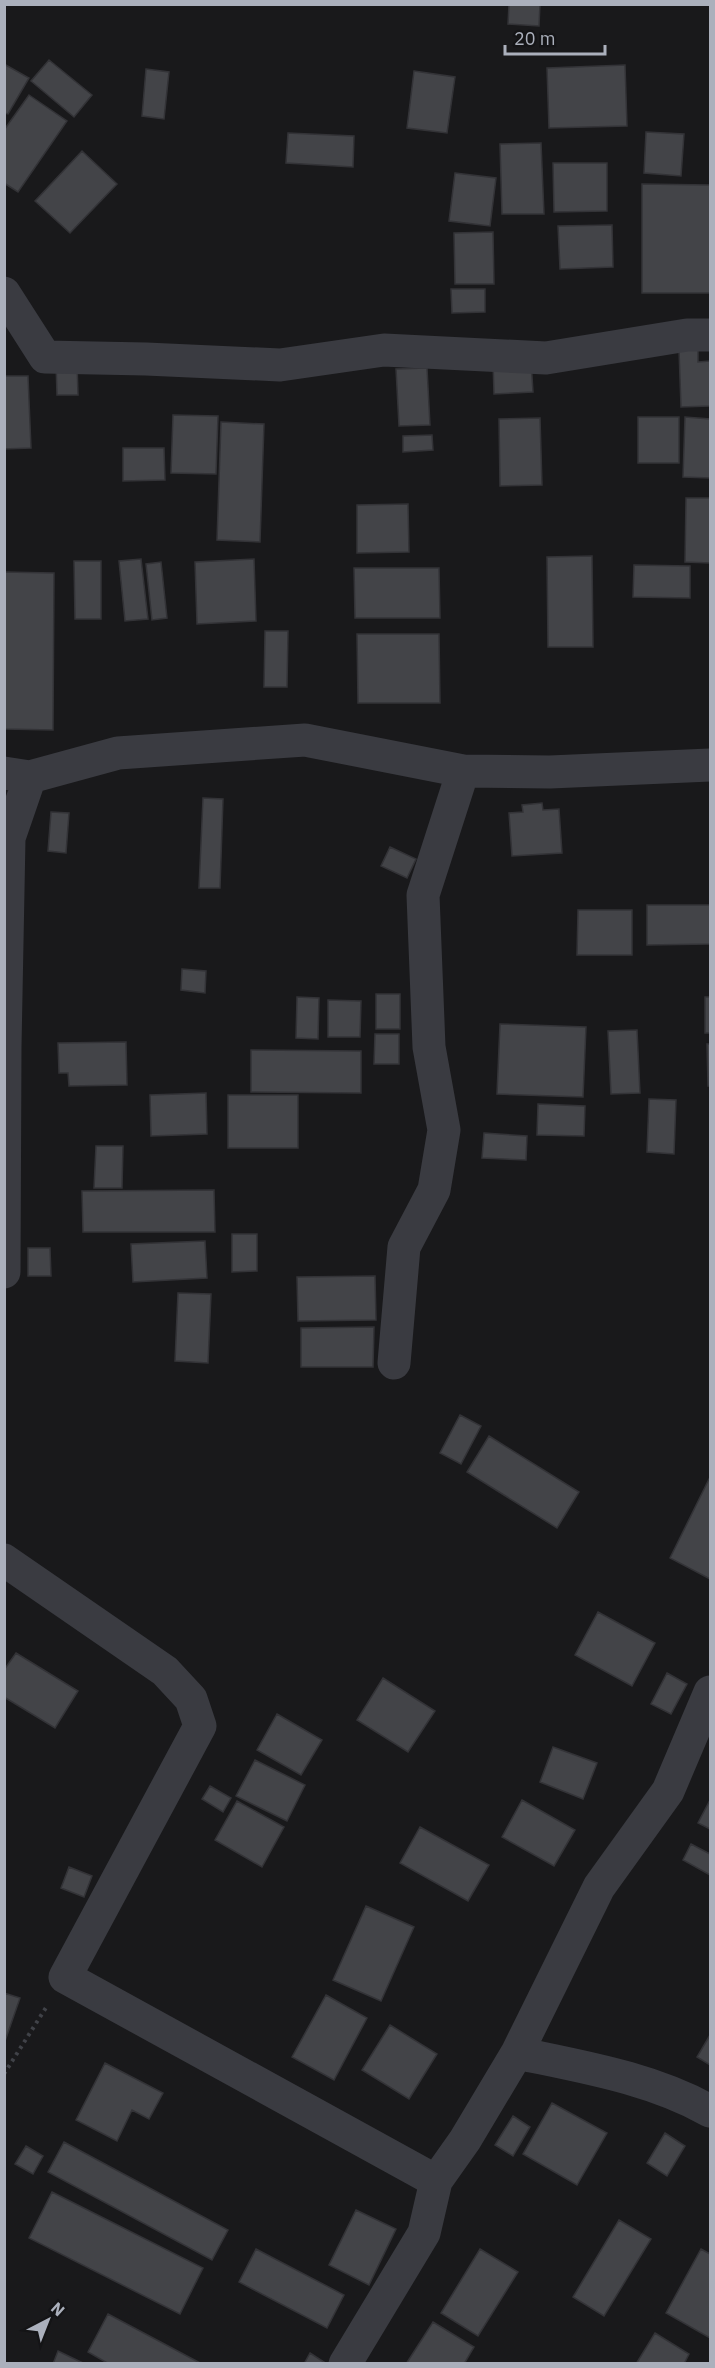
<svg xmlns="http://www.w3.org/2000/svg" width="715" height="2368" viewBox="0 0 715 2368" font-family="'IBM Plex Sans',sans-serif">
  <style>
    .building { fill: #434448; stroke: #333337; stroke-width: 1.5 }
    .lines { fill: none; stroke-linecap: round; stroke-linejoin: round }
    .path { stroke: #404248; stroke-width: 4; stroke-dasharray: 3 4.5; stroke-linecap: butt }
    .minor { stroke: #3a3b41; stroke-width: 33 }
  </style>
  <rect width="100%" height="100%" fill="#19191b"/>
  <path class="building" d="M509,4H540L539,26L508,24Z
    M49,60L92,95L74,117L31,81Z
    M4,64L29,78L8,114L4,113Z
    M625,65L627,126L549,128L547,68Z
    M146,69L169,72L164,119L142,116Z
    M414,71L455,77L447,133L407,128Z
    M29,95L67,121L18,192L4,183V130Z
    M646,132L684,134L681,176L644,173Z
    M288,133L354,136L353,167L286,163Z
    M541,143L544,214H502L500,144Z
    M82,151L117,184L70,233L35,201Z
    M553,163H607V211L554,212Z
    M455,173L496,178L490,226L449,221Z
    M642,184L710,185V293H642Z
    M612,225L613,267L560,269L558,226Z
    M493,232L494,284H455L454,233Z
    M451,289H485V312L452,313Z
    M679,350H698V362L710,361V406L681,407Z
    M531,361L533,392L494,394L493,362Z
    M56,363H77L78,395H57Z
    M427,368L430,425L399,426L396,369Z
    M4,376H28L31,448L4,449Z
    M173,415L218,416L216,474L171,473Z
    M638,417H679V463H638Z
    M685,417L710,419V478L683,477Z
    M540,418L542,485L500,486L499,419Z
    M221,422L264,424L260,542L217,540Z
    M432,435L433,450L403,452V436Z
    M123,448H164L165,480L123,481Z
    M686,498H710V563L685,562Z
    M408,504L409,552L357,553V505Z
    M592,556L593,647H548L547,557Z
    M141,559L148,619L125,621L119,561Z
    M254,559L256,621L197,624L195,562Z
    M74,561H101V619H75Z
    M161,562L167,618L152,620L146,564Z
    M634,565L690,566V598L633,597Z
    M354,568H439L440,618H355Z
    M4,572L54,573L53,730L4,729Z
    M265,631H288L287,687H264Z
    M357,634H439L440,703H358Z
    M203,798L223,799L220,888H199Z
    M542,803L543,810L559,809L562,853L512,856L509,813L523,812L522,805Z
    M51,812L69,813L66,853L48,851Z
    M390,847L416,859L407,878L381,866Z
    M647,905H710V944L647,945Z
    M578,910H632V955H577Z
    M182,969L206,971L205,993L181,990Z
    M376,994H400V1029H376Z
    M297,997L319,998L318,1039L296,1038Z
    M705,997H710V1033H705Z
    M328,1000L361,1001L360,1037H328Z
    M500,1024L586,1027L583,1097L497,1094Z
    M637,1030L640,1093L611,1094L608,1031Z
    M375,1034H399V1064H374Z
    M126,1042L127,1085L69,1086L68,1073H59L58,1043Z
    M707,1044H710V1086H708Z
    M251,1050L361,1051V1093L251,1092Z
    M206,1093L207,1134L151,1136L150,1095Z
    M228,1095H298V1148H228Z
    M649,1099L676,1100L674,1154L647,1152Z
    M538,1104L585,1106L584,1136L537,1135Z
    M484,1133L527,1136L526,1160L482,1158Z
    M96,1146H123L122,1188H94Z
    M214,1190L215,1232H83L82,1191Z
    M232,1234H257V1271L232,1272Z
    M205,1241L207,1278L133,1282L131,1244Z
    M28,1248H50L51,1276H28Z
    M375,1276L376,1320L298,1321L297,1277Z
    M178,1293L211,1294L208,1363L175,1361Z
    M374,1327L373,1367H301V1328Z
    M460,1415L481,1426L461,1464L440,1453Z
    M489,1436L579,1492L557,1528L467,1472Z
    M710,1477V1579L670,1558Z
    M598,1612L655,1643L632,1686L575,1655Z
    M16,1653L78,1691L55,1728L4,1697V1670Z
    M667,1673L687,1684L671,1714L651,1704Z
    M383,1678L435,1711L408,1752L357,1720Z
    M277,1714L322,1740L301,1775L257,1750Z
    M553,1747L597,1763L583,1799L540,1782Z
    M255,1760L305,1785L287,1821L236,1796Z
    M210,1786L231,1798L223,1812L202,1799Z
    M522,1800L575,1830L554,1866L502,1837Z
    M710,1800V1829L698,1823Z
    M237,1801L284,1827L262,1867L215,1840Z
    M420,1827L489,1865L468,1901L400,1863Z
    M691,1844L710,1854V1875L683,1860Z
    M69,1867L92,1876L84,1897L61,1888Z
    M366,1906L414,1927L381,2001L333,1980Z
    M4,1993L20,1998L4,2044Z
    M326,1995L367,2018L334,2080L292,2057Z
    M390,2025L437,2054L409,2099L362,2070Z
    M710,2035V2065L697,2057Z
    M105,2063L163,2093L149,2119L132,2110L117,2141L76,2120Z
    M552,2103L607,2133L577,2185L523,2154Z
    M513,2116L530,2127L513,2156L495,2145Z
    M665,2133L685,2146L667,2176L647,2163Z
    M64,2142L228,2230L212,2260L48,2172Z
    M26,2146L43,2156L33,2174L15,2164Z
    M52,2192L203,2268L180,2314L29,2238Z
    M356,2210L396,2229L369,2285L329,2265Z
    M619,2220L651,2239L604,2316L573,2297Z
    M256,2249L344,2295L327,2328L239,2282Z
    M480,2249L518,2272L478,2336L441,2313Z
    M701,2249L710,2254V2338L666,2313Z
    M108,2314L202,2364H109L88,2352Z
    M433,2322L474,2347L464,2364H406Z
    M655,2333L689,2354L684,2364H636Z
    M58,2351L85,2364H53Z
    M310,2353L327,2364H304Z"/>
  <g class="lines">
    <path class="path" d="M4,2074L47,2006"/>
    <path class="minor" d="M4,293L45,357L146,359L280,365L384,350L546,358L687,335H710
      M4,773L30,777L118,753L305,740L463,771L550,772L710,765
      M4,1272L5,1047L9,838L30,777
      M394,1363L404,1247L434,1190L444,1130L429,1047L423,895L463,771
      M4,1560L165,1671L191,1699L200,1726L65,1977L436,2181
      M517,2053C583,2067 651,2078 710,2111
      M345,2364L424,2233L436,2181L465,2140L517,2053L599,1887L668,1791L710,1692"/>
  </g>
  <rect width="715" height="2368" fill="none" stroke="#abb0bc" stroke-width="12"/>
  <g transform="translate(48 2320) rotate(42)" stroke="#141416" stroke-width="4.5" paint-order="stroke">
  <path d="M0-4.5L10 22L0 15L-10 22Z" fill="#abb0bc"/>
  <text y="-9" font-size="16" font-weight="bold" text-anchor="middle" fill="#abb0bc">N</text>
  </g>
  <path d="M505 45v9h100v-9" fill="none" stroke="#abb0bc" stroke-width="3"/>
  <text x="514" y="45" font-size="18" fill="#abb0bc" stroke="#141416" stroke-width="4.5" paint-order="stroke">20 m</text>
</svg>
